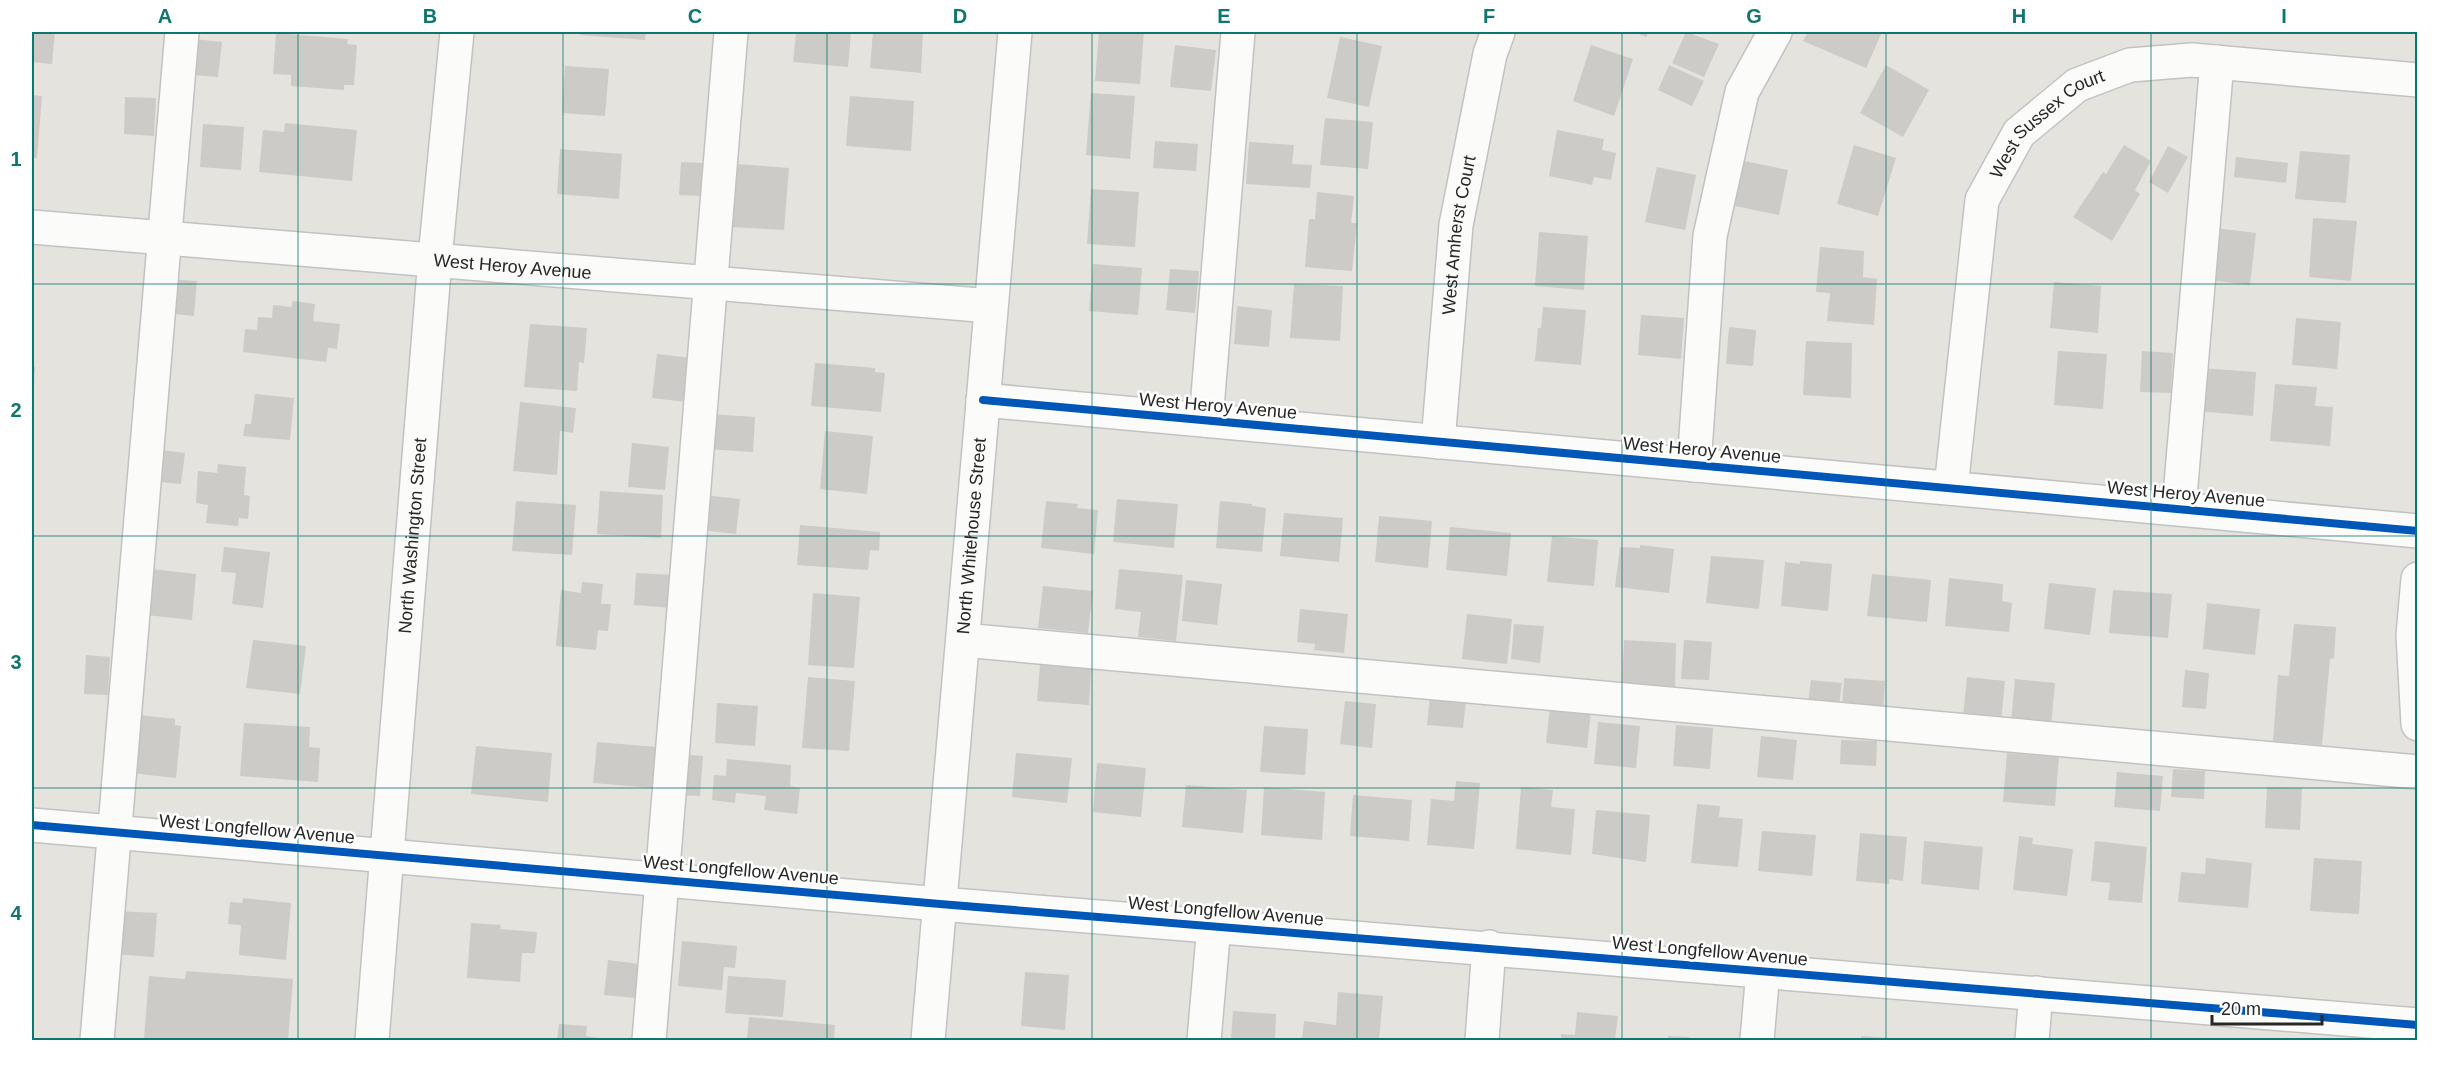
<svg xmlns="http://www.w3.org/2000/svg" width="2449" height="1072" viewBox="0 0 2449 1072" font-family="Arial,sans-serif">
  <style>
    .building { fill: #cccbc7 }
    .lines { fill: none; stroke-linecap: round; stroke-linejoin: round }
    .minor-casing { stroke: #c2c2c3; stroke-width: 36 }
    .minor { stroke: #fbfbfa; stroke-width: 33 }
    .cycleway-casing { stroke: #fff; stroke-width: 11 }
    .cycleway { stroke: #0057b8; stroke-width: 8 }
    .grid { fill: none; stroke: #0f766e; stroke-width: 1.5; stroke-opacity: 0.55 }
    .labels { text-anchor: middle; stroke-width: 5; stroke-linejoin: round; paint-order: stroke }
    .street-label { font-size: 18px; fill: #272727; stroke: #fff }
    .neatline { fill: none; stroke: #0f766e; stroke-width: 2 }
    .grid-label { font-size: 20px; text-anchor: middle; font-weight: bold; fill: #0f766e }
  </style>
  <rect width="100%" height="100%" fill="#e4e3de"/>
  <path class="building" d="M32,32H55L52,64L32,62Z
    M580,32H646L645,40L580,35Z
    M796,32H851L848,67L793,62Z
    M873,32H923L921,73L870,68Z
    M1099,32H1144L1140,84L1095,81Z
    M1633,32H1649L1646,37Z
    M1686,32L1719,44L1704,77L1672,63Z
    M1808,32H1882L1866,68L1803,41Z
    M276,33L348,39L347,44L357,45L354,85H344V90L291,86V75L273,74Z
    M1340,37L1382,46L1369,107L1327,98Z
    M185,38L222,42L218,77L181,74Z
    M1175,45L1216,50L1211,91L1170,87Z
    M1591,45L1633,59L1614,116L1573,101Z
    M1669,65L1704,81L1692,106L1658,90Z
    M1886,65L1929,90L1903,137L1860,113Z
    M565,66L609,69L605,116L562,113Z
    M1091,93L1135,96L1130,159L1086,155Z
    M32,95L42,96L37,158H32Z
    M850,96L914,101L911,151L846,146Z
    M125,97L156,98L154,136L124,134Z
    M1325,118L1373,122L1368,169L1320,165Z
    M285,123L357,130L352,181L259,172L263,130L284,132Z
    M203,124L244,127L241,170L200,167Z
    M1557,130L1604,139L1602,150L1616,153L1611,180L1594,177L1592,185L1549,176Z
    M1155,141L1198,144L1196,171L1153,168Z
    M1249,142L1294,145L1292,164L1312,165L1310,188L1246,184Z
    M1854,145L1896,158L1878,216L1837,204Z
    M2124,145L2151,161L2135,190L2140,194L2112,241L2073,217L2103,172L2106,174Z
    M2168,146L2188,157L2168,193L2149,182Z
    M560,149L622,154L619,199L557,194Z
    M2300,151L2350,155L2346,203L2295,199Z
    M2236,157L2288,163L2286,183L2234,177Z
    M1744,161L1788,170L1779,215L1735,206Z
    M681,162L703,163L701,196L679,195Z
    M737,164L789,168L784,230L732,227Z
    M1657,167L1696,175L1685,230L1645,222Z
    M1091,189L1139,192L1135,247L1087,244Z
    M1317,192L1354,196L1351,223H1357L1352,271L1305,267L1309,219H1315Z
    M2313,218L2357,221L2351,281L2309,277Z
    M2215,228L2256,233L2250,285L2209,280Z
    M1539,232L1588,236L1584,290L1535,286Z
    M1820,247L1864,251L1863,277L1877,279L1874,325L1827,321L1830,293L1816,292Z
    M1093,264L1142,268L1138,315L1089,311Z
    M1170,269L1199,271L1195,313L1166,310Z
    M167,279L197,281L194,316L164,313Z
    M2054,282L2101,286L2098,333L2050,328Z
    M1294,284L1343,286L1340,341L1290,338Z
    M292,301L315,304L313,321L340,324L337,349L328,348L326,362L243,352L245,329L257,330L258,317L272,318L273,305L292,307Z
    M1237,306L1272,310L1269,347L1234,344Z
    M1543,307L1586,310L1581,365L1535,361L1538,328H1541Z
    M1641,315L1684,318L1681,359L1638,355Z
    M2296,318L2341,322L2337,369L2292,365Z
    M530,324L587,328L584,363L579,362L577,391L524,387Z
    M1729,327L1756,330L1753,366L1726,364Z
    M1806,341L1852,343L1851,398L1803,395Z
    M2058,351L2107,354L2103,409L2054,405Z
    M2142,351L2173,353L2171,393L2140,392Z
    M657,354L691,358L686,402L652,398Z
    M815,363L875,368V372L885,373L881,412L811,406Z
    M32,367H35L33,395H32Z
    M2200,368L2256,372L2253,416L2197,411Z
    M2275,384L2317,387L2315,406L2333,407L2330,446L2270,441Z
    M255,394L294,398L290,440L243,436L245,424H251Z
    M520,402L576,408L573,433L560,431L557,475L513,471Z
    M709,414L755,417L753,452L706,449Z
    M825,431L873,436L867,494L820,489Z
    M632,443L669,447L665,490L628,487Z
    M153,449L185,453L181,484L149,481Z
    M218,464L246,467L244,495L250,496L248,519L239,518L238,526L206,523L208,505L196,503L198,471L217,473Z
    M600,491L663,495L661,538L597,534Z
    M704,495L740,499L736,534L701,530Z
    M1117,499L1178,504L1174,548L1113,542Z
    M516,501L576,505L572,555L512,551Z
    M1046,501L1078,504L1077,508L1098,510L1094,554L1041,548Z
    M1220,501L1252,504V506L1266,508L1262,552L1216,548Z
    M1284,513L1343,518L1339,562L1280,556Z
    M1379,516L1432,521L1428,568L1375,562Z
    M800,525L880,532L879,551L870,550L868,570L797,565Z
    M1450,527L1511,533L1507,576L1446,570Z
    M1552,536L1598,540L1594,586L1547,582Z
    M1640,545L1674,549L1669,593L1615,587L1620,547L1640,548Z
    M224,547L270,552L263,608L232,604L236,573L221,572Z
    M1711,556L1764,560L1759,609L1706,603Z
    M1800,561L1832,564L1828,611L1781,606L1785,562L1800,564Z
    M142,568L196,574L192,620L138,614Z
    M1119,569L1183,575L1176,641L1138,637L1141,612L1115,609Z
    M636,573L674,575L672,608L634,605Z
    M1872,574L1931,580L1927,622L1867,616Z
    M1949,578L2003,584L2002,601L2012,603L2009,632L1945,626Z
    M1186,580L1222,584L1217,625L1182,621Z
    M582,582L603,584L601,604H611L608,631L598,630L596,650L556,646L561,590L581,593Z
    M2049,583L2096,588L2090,635L2044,629Z
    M1043,586L1093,591L1088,633L1038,628Z
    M2113,590L2172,594L2168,638L2109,633Z
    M813,593L860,597L854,668L808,665Z
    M2207,603L2260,609L2255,655L2203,649Z
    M1300,609L1348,614L1344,653L1314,650L1315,644L1297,642Z
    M1467,614L1512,619L1507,664L1462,659Z
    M1514,624L1544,626L1540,663L1511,659Z
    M2294,624L2336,627L2334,658L2330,659L2322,745L2273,741L2278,675L2289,676Z
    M253,640L306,646L300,694L246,688Z
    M1624,640L1676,643L1675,688L1622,685Z
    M1684,640L1712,642L1709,680L1681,679Z
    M86,655L110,657L108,695L84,694Z
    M1040,665L1091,669L1089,705L1037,701Z
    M2185,670L2209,673L2206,709L2182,707Z
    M808,677L855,681L849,751L802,748Z
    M1967,677L2005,681L2001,721L1963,717Z
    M1844,678L1885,681L1883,711L1842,709Z
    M2015,679L2055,683L2051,726L2011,722Z
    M1811,680L1842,683L1839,706L1808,703Z
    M1430,697L1466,701L1463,728L1427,725Z
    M1345,701L1376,704L1372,748L1340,744Z
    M717,703L758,706L755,746L715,743Z
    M1550,707L1591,712L1587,748L1546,743Z
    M139,715L175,719V725L181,726L176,778L131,773Z
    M1598,722L1640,726L1636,768L1594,764Z
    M244,723L310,727L309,747L320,748L318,782L240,776Z
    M1676,725L1713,728L1710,769L1673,766Z
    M1264,726L1308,729L1305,775L1260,772Z
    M1761,736L1797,740L1793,780L1757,777Z
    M1841,740L1877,741L1876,766L1840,764Z
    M597,742L657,747L653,788L593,783Z
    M476,746L552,753L548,802L471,794Z
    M1016,753L1072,758L1067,803L1012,797Z
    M2007,753L2059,757L2055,806L2003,802Z
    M678,754L703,756L700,796L675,795Z
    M727,759L791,765L790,786L800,788L797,814L764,810L766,796L736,793L735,803L712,800L714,775L726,776Z
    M1097,763L1146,768L1141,817L1093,812Z
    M2173,769L2205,771L2204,799L2171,797Z
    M2117,772L2163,776L2160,811L2114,807Z
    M1456,781L1480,783L1474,849L1427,845L1431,799L1454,801Z
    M1186,785L1247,790L1243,833L1182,827Z
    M1264,787L1325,792L1322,840L1261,835Z
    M1521,787L1553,790L1551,807L1575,809L1571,855L1516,849Z
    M2267,787L2302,788L2300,830L2265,828Z
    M1353,795L1412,800L1409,841L1350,836Z
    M1697,804L1720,806L1719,817L1743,819L1738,867L1691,863Z
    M1596,810L1650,815L1646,862L1592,854Z
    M1762,831L1816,835L1812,876L1758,871Z
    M1860,833L1907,837L1903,881L1889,879V884L1856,881Z
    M2019,836L2033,838L2032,844L2073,849L2067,896L2013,890Z
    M1924,841L1983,847L1979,890L1921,884Z
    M2095,841L2147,847L2142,903L2108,900L2110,883L2091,881Z
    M2206,858L2252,863L2248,908L2178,902L2181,872L2205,874Z
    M2314,858L2362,861L2359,914L2310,911Z
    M243,898L291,903L286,960L239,955L241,925L228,924L230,902L242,903Z
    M115,911L157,913L154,957L113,954Z
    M471,923L501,925L500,929L537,932L535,953H522L520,982L467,978Z
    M682,941L737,946L735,968L724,967L722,990L678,986Z
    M608,960L640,964L636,998L604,995Z
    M186,971L293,979L288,1040H176L144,1038L149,976L185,979Z
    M1025,972L1069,975L1065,1030L1021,1026Z
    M728,976L786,980L783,1017L725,1013Z
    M1338,992L1383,996L1379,1040H1302L1304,1021L1336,1025Z
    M1233,1011L1276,1014L1275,1040H1231Z
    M1577,1012L1618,1016L1615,1040H1561V1034L1575,1035Z
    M749,1017L835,1025L834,1040H747Z
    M559,1024L587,1026L586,1036L613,1040H557Z
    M1668,1036L1689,1037V1040H1668Z
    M1861,1036L1905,1039V1040H1861Z"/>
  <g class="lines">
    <g class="minor-casing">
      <g id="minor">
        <path id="s1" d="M32,227L991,306"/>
        <path d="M983,400L2418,531"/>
        <path d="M1206,420L1238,32"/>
        <path id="s2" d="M1438,442L1456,225L1490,54L1498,32"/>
        <path d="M1694,465L1710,236L1742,92L1775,32"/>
        <path id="s3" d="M1951,488L1982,200L2019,133L2077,85L2130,65L2192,60L2418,80"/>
        <path d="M2179,508L2217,62"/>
        <path d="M2418,579L2413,635L2418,724"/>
        <path d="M963,640L2418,772"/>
        <path d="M32,825L940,904L2418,1025"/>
        <path d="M97,1040L182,32"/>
        <path id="s4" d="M372,1040L435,258L457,32"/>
        <path d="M649,1040L731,32"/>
        <path id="s5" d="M928,1040L1015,32"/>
        <path d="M1204,1040L1214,925"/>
        <path d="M1482,1040L1489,947"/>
        <path d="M1757,1040L1763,971"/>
        <path d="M2032,1040L2036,993"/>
      </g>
    </g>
    <use href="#minor" class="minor"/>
    <g class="cycleway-casing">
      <path id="cycleway" d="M983,400L2418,531
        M32,825L940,904L2418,1025"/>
    </g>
    <use href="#cycleway" class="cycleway"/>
  </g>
  <path class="grid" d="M298,32V1040M563,32V1040M827,32V1040M1092,32V1040M1357,32V1040M1622,32V1040M1886,32V1040M2151,32V1040M32,284H2418M32,536H2418M32,788H2418"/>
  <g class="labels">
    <g class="street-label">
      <text dy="6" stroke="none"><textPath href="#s3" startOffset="393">West Sussex Court</textPath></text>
      <text dy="6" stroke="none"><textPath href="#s2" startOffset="208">West Amherst Court</textPath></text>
      <text dy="6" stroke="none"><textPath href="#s1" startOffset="482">West Heroy Avenue</textPath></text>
      <text transform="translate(1218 406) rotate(5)" y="6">West Heroy Avenue</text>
      <text transform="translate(1702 450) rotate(5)" y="6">West Heroy Avenue</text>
      <text transform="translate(2186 494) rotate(5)" y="6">West Heroy Avenue</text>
      <text dy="6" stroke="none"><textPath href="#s4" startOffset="506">North Washington Street</textPath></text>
      <text dy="6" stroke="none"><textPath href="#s5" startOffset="506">North Whitehouse Street</textPath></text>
      <text transform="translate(257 829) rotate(5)" y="6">West Longfellow Avenue</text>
      <text transform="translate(741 870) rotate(5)" y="6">West Longfellow Avenue</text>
      <text transform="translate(1226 911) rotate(5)" y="6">West Longfellow Avenue</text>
      <text transform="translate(1710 951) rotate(5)" y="6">West Longfellow Avenue</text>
    </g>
  </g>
  <rect width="2449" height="1072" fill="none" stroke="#ffffff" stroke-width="66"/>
  <path d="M2212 1015v9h110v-9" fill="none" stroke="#272727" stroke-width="3"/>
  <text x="2221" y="1015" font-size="18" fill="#272727" stroke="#ffffff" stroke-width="4.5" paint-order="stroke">20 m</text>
  <rect x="33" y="33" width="2383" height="1006" class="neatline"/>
  <g class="grid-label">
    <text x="165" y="23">A</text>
    <text x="430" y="23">B</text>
    <text x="695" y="23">C</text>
    <text x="960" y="23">D</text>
    <text x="1224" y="23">E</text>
    <text x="1489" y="23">F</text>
    <text x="1754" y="23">G</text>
    <text x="2019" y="23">H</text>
    <text x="2284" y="23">I</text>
    <text x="16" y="166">1</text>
    <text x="16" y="417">2</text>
    <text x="16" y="669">3</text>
    <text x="16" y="920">4</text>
  </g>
</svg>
